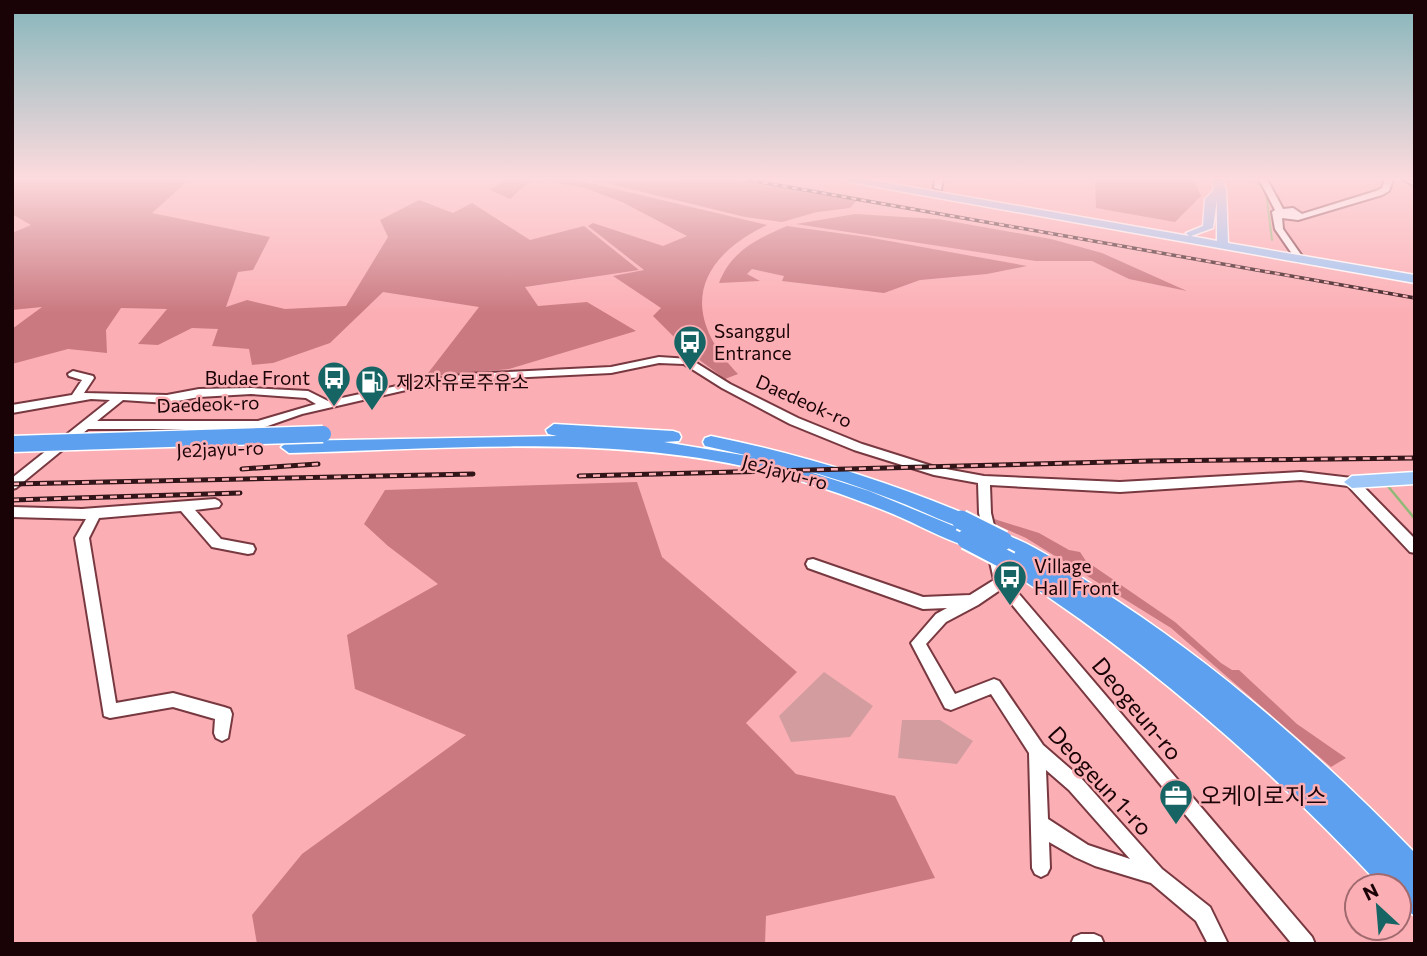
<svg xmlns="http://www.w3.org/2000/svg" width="1427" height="956" viewBox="0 0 1427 956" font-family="Commissioner,'Noto Sans KR',sans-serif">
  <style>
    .green { fill: #d39da0 }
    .forest { fill: #ca7980 }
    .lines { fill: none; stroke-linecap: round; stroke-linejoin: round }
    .stream-far1 { stroke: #90b977; stroke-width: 2 }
    .stream { stroke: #90b977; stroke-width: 2.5 }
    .minor-casing { stroke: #783840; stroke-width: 4 }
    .major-casing { stroke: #fff; stroke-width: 3 }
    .highway-casing { stroke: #fff; stroke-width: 3 }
    .minor { fill: #fff; fill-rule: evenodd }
    .major { fill: #9ec6f6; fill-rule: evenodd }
    .highway { fill: #5ea0f0; fill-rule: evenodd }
    .rail-far1-casing { stroke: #311518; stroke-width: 3.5 }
    .rail-casing { stroke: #311518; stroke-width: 5 }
    .rail-far1 { stroke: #fbafb5; stroke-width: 2; stroke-dasharray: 5; stroke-linecap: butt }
    .rail { stroke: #fbafb5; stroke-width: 2.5; stroke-dasharray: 7; stroke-linecap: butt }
    .highway-bridge-far1-casing { stroke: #fff; stroke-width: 19; stroke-linecap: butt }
    .highway-bridge-casing { stroke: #fff; stroke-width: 23; stroke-linecap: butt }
    .highway-bridge-far1 { stroke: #5ea0f0; stroke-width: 16 }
    .highway-bridge { stroke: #5ea0f0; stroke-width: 19 }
    .labels { text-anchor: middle; stroke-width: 5; stroke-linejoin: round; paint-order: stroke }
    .poi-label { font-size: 19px; fill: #1a0306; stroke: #fbafb5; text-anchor: start }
    .street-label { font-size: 19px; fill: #1a0306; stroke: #fbafb5 }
    .near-street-label { font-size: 23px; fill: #1a0306; stroke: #fbafb5 }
    .near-poi-label { font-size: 23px; fill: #1a0306; stroke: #fbafb5; text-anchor: start }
  </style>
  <rect width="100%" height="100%" fill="#fbafb5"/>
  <path class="green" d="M824,672L873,706L850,737L791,742L779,716Z
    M902,720H940L973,741L957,764L898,758Z"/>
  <path class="forest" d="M12,179H190L152,213L270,237L253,270L238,272L226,307L247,300L285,309L346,306L388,237L380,220L419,200L453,213L472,203L530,240L584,226L639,270L525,287L538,306L587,302L636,331L509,369L425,377L479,307L383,292L330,343L273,363L252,365L249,349L212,346L218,329L192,328L158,345L138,344L167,309L121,308L106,330L107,353L68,349L12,364V329L42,307L12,310V233L31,225L12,214Z
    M506,179H532L510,199L490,190Z
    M542,179H573L767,225C694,260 680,314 738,374L725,379L690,353L653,316L661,308L613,276L644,270L588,226L593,223L663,246L687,236L622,202L585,188L540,180Z
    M731,179L856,201L850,208L817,212L782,222L745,217L594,180Z
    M1095,179H1194L1201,196L1175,222L1096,208Z
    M855,214L938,219L1051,239L1102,253L1187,291L1129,279L1092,261H1036L796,224Z
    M787,226L867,237L1027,266L987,274L920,280L884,293L782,281L784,276L752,269L747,274L760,281L719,283C731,251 757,239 787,226Z
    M637,482L662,557L797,672L746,723L796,774L895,796L935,878L766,916L765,944H257L252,915L302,854L466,735L355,689L347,635L438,584L388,546L364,524L385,490Z
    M991,518L1039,533L1069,550L1080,552L1086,561L1175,622L1221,663L1232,670H1239L1297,724L1346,758L1331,767L1171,628L1026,538L990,522Z"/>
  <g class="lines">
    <path class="stream-far1" d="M1254,179L1266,192L1272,240"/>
    <path class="stream" d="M1387,485L1415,519"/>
    <g class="minor-casing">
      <path id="minor" d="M935,179H943L941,190L934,188Z
        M1259,179H1267L1283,209L1293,208L1302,214L1376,191L1382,188L1385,179H1393L1389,191L1382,195L1298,220L1282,218L1283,229L1304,259L1300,262L1297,261L1275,229L1272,212L1275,210Z
        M1403,179L1415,181V186Z
        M659,357L690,359L730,384L798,418L862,444L935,467L984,476L1120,482L1301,472L1352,478L1356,479L1415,539V553L1410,552L1348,486L1301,480L1120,492L990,485L991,513L1007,580L1312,937L1315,944H1292L1000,590L978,605L946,622L926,644L955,694L994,679L999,681L1043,745L1081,778L1162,869L1210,907L1228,944H1208L1196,921L1151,883L1095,866L1075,857L1049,842L1050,868L1047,874L1041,877L1035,874L1032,868L1029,753L991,694L951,710L945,708L911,643L936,614L947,608L923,609L808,568L806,564L808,560L813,559L923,597L970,595L994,580L979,513L978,483L934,475L854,450L790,424L722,388L684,364L659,363L611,373L468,380L406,390L302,414L259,429H88L16,488L12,489V478L110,400L91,399L12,413V405L72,395L82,380L69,376L68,374L73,371L93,376L94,378L84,393L167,395L199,389L251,388L308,391L328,401L406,384L468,374L611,367ZM251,394L306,398L316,404L258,421H97L123,400L167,403L199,397ZM1046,770L1069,790L1130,859L1088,845L1048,819Z
        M215,499L219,501L221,504L219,507L195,510L221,539L253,545L255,549L253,553L248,554L212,547L181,511L99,518L89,538L116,703L173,693L224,707L230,709L232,714L228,738L222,741L216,738L214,733L215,719L173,707L110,718L104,716L75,538L86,519L12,517V507L82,509Z
        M1081,934H1094L1101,937L1104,944H1071L1074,937Z"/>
    </g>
    <g class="major-casing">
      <path id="major" d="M844,179H865L1189,236L1186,233L1203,226L1205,199L1214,190L1212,179H1222L1226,189L1228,243L1415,275V283L849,182ZM1217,199V241L1191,236L1213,228Z
        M1415,472V484L1352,488L1344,482L1352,476Z"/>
    </g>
    <g class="highway-casing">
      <path id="highway" d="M554,424L673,431L679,433L681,437L679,441L664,442L754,457L705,446L703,442L705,438L711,436C800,454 884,480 968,515L970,520L968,525L961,527C938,520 916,508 894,500C861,487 828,476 794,467L869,491L973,534L975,539L973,544L966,546C941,538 917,524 893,514C849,496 803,480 756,469C604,434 444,449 289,453L281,447L289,441L557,436L548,434L546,430Z
        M1003,534C1035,544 1067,568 1096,587C1213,661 1318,753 1415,853V916L1399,905V886H1381C1267,764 1144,657 1003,567L1000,562L1003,557L1010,554L996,546L994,541L996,536Z"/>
    </g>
    <use href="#minor" class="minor"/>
    <use href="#major" class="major"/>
    <use href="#highway" class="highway"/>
    <g class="rail-far1-casing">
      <path id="rail-far1" d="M743,179L1415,298"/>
    </g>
    <g class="rail-casing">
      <path id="rail" d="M242,469L318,464
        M579,476L1149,461L1415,458
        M12,484L473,474
        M12,500L240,493"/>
    </g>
    <use href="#rail-far1" class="rail-far1"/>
    <use href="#rail" class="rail"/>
    <g class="highway-bridge-far1-casing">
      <path id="highway-bridge-far1" d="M12,444L323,434"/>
    </g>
    <g class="highway-bridge-casing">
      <path id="highway-bridge" d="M961,520L1003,541
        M966,539L1010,562"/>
    </g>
    <use href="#highway-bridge-far1" class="highway-bridge-far1"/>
    <use href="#highway-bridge" class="highway-bridge"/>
  </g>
  <linearGradient id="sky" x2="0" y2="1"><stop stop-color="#85b6bb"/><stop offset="0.57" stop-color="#fddbde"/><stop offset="1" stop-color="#fddbde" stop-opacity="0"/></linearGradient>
  <rect width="1427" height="313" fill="url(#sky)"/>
  <defs>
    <g id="bus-pin" transform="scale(1.75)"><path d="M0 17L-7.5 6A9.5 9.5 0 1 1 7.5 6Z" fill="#166564" stroke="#fbafb5"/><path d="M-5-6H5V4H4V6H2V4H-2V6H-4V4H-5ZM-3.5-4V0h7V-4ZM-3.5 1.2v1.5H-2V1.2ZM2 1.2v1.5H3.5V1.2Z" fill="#fff"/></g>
    <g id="fuel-pin" transform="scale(1.75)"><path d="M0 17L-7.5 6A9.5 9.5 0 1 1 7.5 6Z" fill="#166564" stroke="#fbafb5"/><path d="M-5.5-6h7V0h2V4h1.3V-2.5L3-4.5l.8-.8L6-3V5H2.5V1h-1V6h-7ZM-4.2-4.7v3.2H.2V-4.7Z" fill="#fff"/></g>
    <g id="office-pin" transform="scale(1.75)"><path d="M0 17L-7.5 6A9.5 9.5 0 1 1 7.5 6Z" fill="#166564" stroke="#fbafb5"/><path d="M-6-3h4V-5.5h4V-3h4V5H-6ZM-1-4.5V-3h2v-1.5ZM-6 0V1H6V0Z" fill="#fff"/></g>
  </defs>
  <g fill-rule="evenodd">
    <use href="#bus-pin" x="690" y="342"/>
    <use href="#bus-pin" x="334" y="378"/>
    <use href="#fuel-pin" x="372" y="382"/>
    <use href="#bus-pin" x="1010" y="577"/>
    <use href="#office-pin" x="1176" y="796"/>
  </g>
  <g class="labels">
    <g class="poi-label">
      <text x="714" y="338">Ssanggul<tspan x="714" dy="22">Entrance</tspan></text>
      <text x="310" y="385" text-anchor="end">Budae Front</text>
      <text x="396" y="389">제2자유로주유소</text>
      <text x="1034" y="573">Village<tspan x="1034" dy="22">Hall Front</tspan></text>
    </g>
    <g class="street-label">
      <text transform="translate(804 401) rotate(24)" y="7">Daedeok-ro</text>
      <text transform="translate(208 404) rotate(-2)" y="7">Daedeok-ro</text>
      <text transform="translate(220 449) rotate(-2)" y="7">Je2jayu-ro</text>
      <text transform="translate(785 472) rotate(15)" y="7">Je2jayu-ro</text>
    </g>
    <g class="near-street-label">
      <text transform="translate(1137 709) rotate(50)" y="8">Deogeun-ro</text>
      <text transform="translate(1100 781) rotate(47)" y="8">Deogeun 1-ro</text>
    </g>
    <g class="near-poi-label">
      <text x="1200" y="804">오케이로지스</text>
    </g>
  </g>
  <rect width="1427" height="956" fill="none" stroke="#1a0306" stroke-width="28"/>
  <g transform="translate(1378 907) rotate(334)"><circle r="33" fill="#fbafb5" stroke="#a16a6f" stroke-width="2"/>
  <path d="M0-5L12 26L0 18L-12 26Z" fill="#166564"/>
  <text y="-10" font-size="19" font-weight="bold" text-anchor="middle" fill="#1a0306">N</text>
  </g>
</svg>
